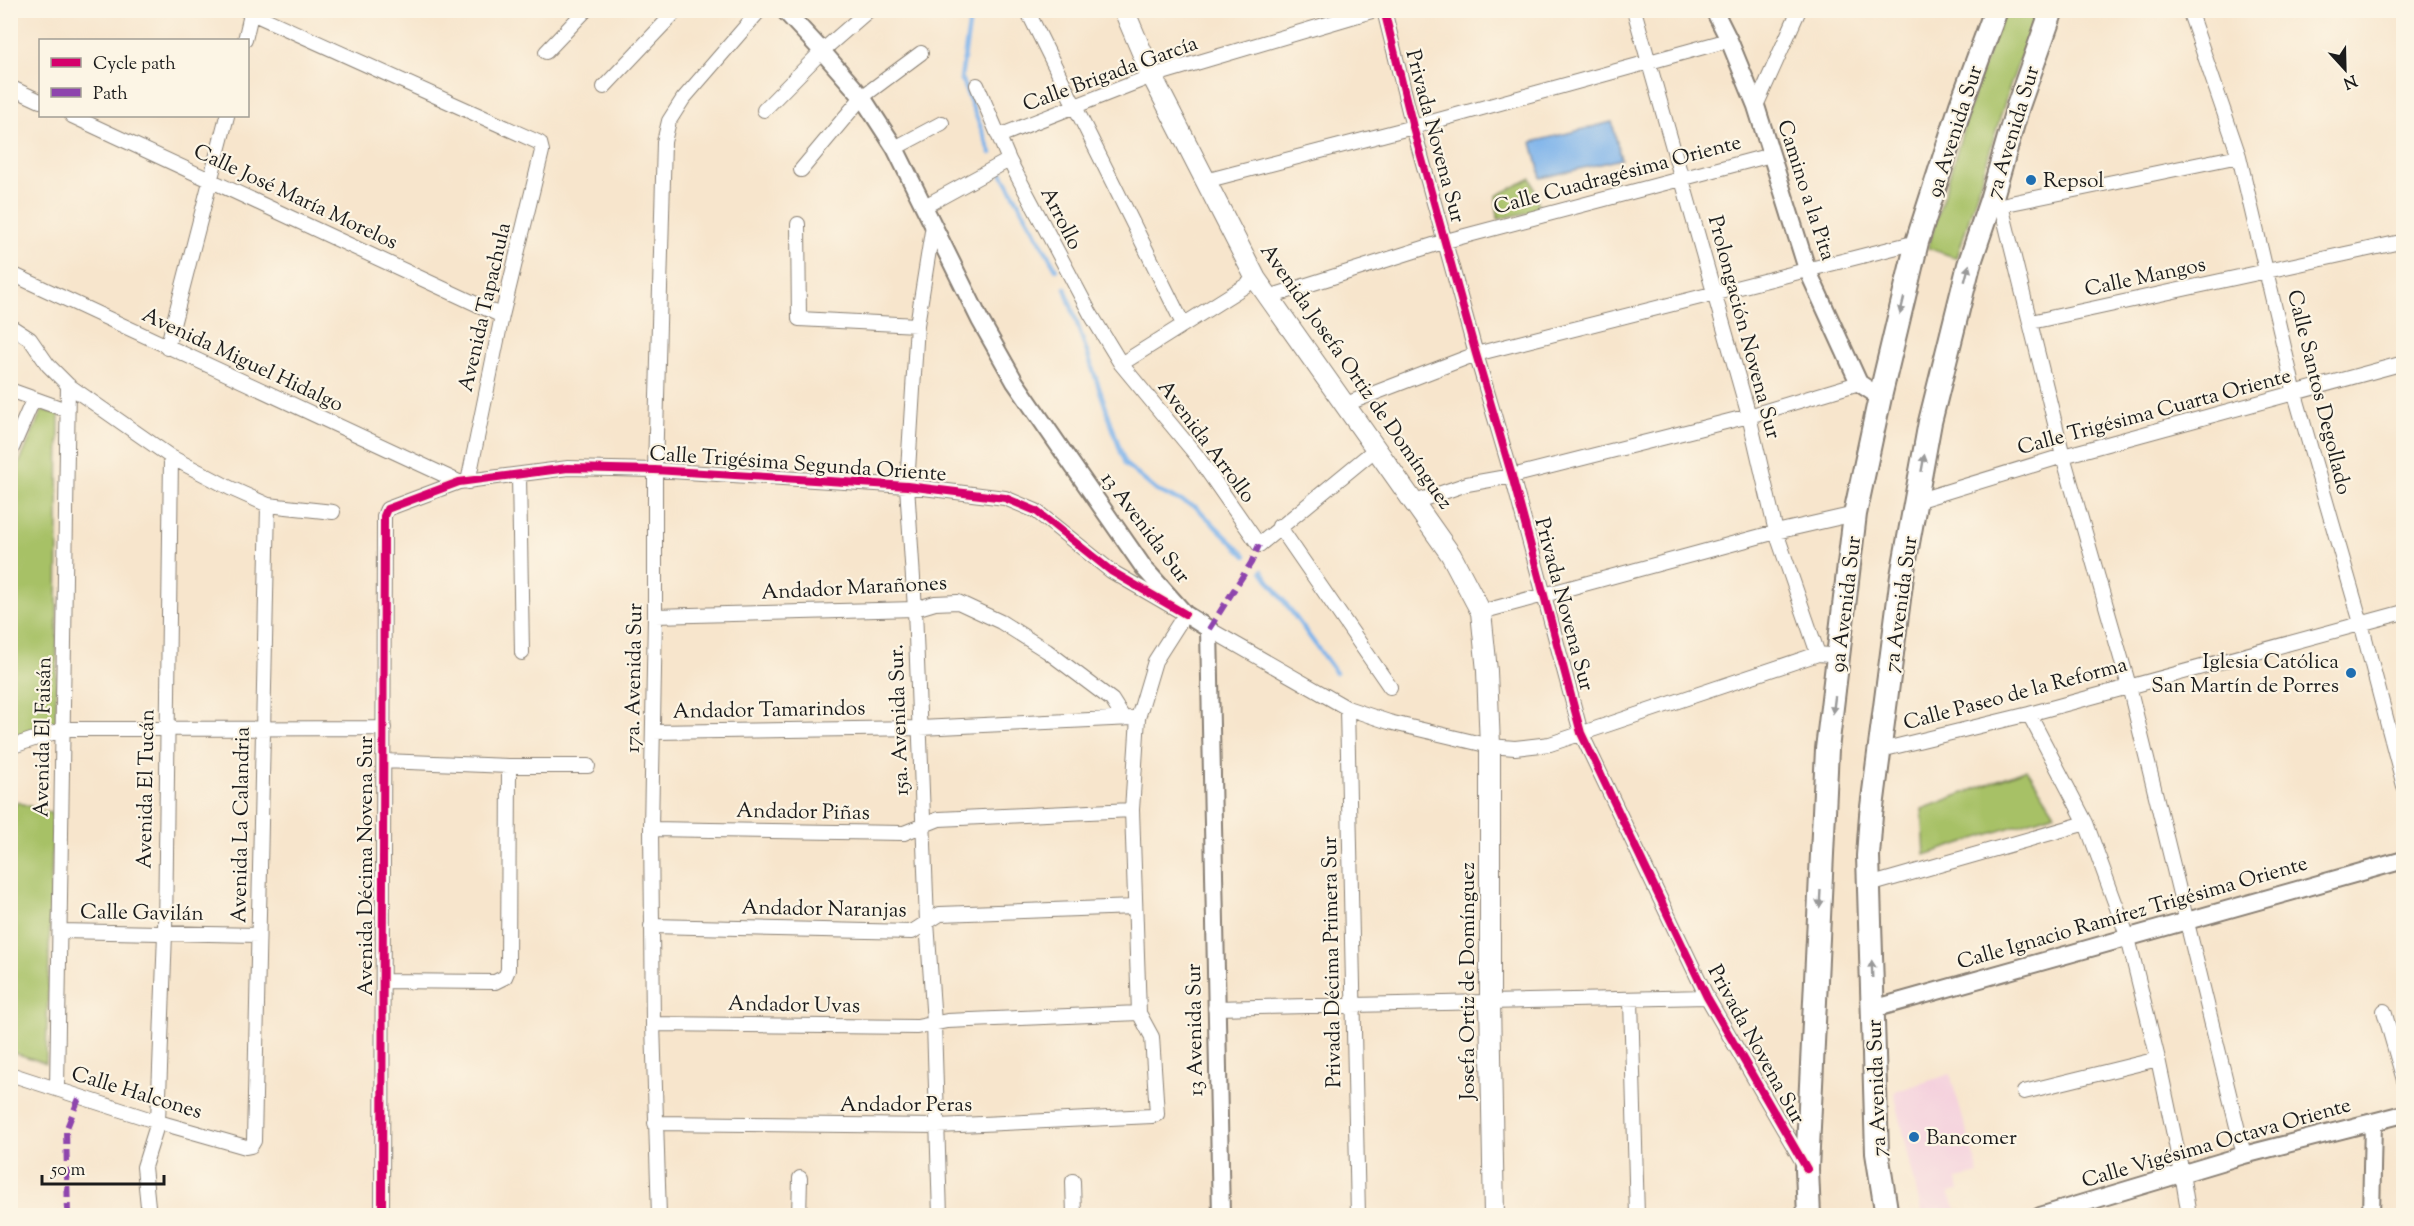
<svg xmlns="http://www.w3.org/2000/svg" width="2414" height="1226" viewBox="0 0 2414 1226" font-family="'Sorts Mill Goudy',serif">
  <style>
    .built { fill: #f4cfdd }
    .green { fill: #a7c166; stroke: #626e41; stroke-width: 1.5 }
    .water { fill: #7db3eb; stroke: #4c6884; stroke-width: 1.5 }
    .lines { fill: none; stroke-linecap: round; stroke-linejoin: round }
    .stream { stroke: #7db3eb; stroke-width: 4.5 }
    .minor-casing { stroke: #8a8074; stroke-width: 16 }
    .tertiary-casing { stroke: #8a8074; stroke-width: 20 }
    .secondary-casing { stroke: #8a8074; stroke-width: 22 }
    .primary-casing { stroke: #8a8074; stroke-width: 26 }
    .minor { stroke: #fff; stroke-width: 14 }
    .tertiary { stroke: #fff; stroke-width: 16 }
    .secondary { stroke: #fff; stroke-width: 20 }
    .primary { stroke: #fff; stroke-width: 22 }
    .quiet { stroke: #8e44ad; stroke-width: 6; stroke-dasharray: 12 6; stroke-linecap: butt }
    .cycleway-casing { stroke: #fcf5e5; stroke-width: 11 }
    .cycleway { stroke: #d6006c; stroke-width: 8 }
    .oneway { fill: #999 }
    .poi-dot { fill: #1f6fb2; stroke: #fcf5e5; stroke-width: 2 }
    .labels { text-anchor: middle; stroke-width: 4.5; stroke-linejoin: round; paint-order: stroke }
    .street-label { font-size: 21px; fill: #1c1c1c; stroke: #fcf5e5 }
    .poi-label { font-size: 21px; fill: #1c1c1c; stroke: #fcf5e5; text-anchor: start }
  </style>
  <rect width="100%" height="100%" fill="#fcf5e5"/>
  <filter id="ink" filterUnits="userSpaceOnUse"><feTurbulence type="fractalNoise" baseFrequency=".0167" numOctaves="2"/><feDisplacementMap in="SourceGraphic" scale="12" xChannelSelector="R" yChannelSelector="G"/><feConvolveMatrix kernelMatrix="1 2 1 2 8 2 1 2 1" color-interpolation-filters="sRGB"/></filter>
  <filter id="wash" filterUnits="userSpaceOnUse"><feTurbulence type="fractalNoise" baseFrequency=".008" numOctaves="4" result="noise"/><feDisplacementMap in="SourceGraphic" scale="24" xChannelSelector="R" yChannelSelector="G"/><feGaussianBlur stdDeviation="1.35" result="paint"/><feColorMatrix in="noise" values="0 0 0 0 0 0 0 0 0 0 0 0 0 0 0 0 0 1.4 0 .05"/><feComposite in="paint" operator="in"/></filter>
  <g filter="url(#wash)">
    <rect width="100%" height="100%" fill="#f7e5cc"/>
    <path class="built" d="M1950,1074L1979,1174L1957,1179L1959,1191L1948,1193L1959,1215H1922L1894,1092Z"/>
    <path class="green" d="M2005,11H2037L2008,92L1957,258L1928,248L1977,83Z
      M1531,178L1540,210L1498,219L1496,196Z
      M42,410L59,414L56,722L11,739V483Z
      M2027,769L2055,813L1925,855L1922,809Z
      M17,802L53,814L46,1063L11,1052L10,816Z"/>
    <path class="water" d="M1612,122L1621,159L1541,178L1532,142Z"/>
    <g class="lines">
      <path class="stream" d="M968,10L970,19L961,78L991,153
        M1002,173L1056,269
        M1065,288L1125,464L1157,491L1196,507L1246,556
        M1262,571L1336,673"/>
    </g>
  </g>
  <g filter="url(#ink)">
    <g class="lines">
      <g class="minor-casing">
        <path id="minor" d="M245,10L540,143L542,151L502,316L468,482
          M1027,10L1183,324
          M1384,10L1413,127L1476,354L1512,476L1581,733L1707,997L1805,1166
          M1634,10L1749,416L1776,532L1818,654
          M2189,10L2239,156L2295,394L2361,623L2404,786
          M245,40L252,10
          M546,52L586,10
          M977,85L1009,160L1090,313L1121,364L1197,456L1259,545L1377,448
          M10,87L40,101
          M604,87L677,10
          M1756,106L1799,10
          M764,110L822,51L869,10
          M72,116L502,316
          M999,136L1152,76L1375,10
          M895,148L942,123
          M801,170L862,97L921,53
          M1205,181L1413,127L1729,40
          M1991,200L2001,205L2063,456L2129,686L2244,1155
          M2001,205L2239,156
          M925,206L1009,160
          M798,224L799,319L917,325
          M933,225L917,325L907,486L915,609L927,922L934,1023L940,1216
          M10,273L459,482
          M1269,297L1446,241L1771,155
          M2031,322L2396,243
          M10,326L30,339L48,365L68,385L171,457L230,488L268,505L333,512
          M167,348L227,116
          M1121,364L1256,279
          M10,390L66,410
          M1346,404L1476,354L1917,242
          M10,453L33,400
          M519,475L522,653
          M1916,501L2063,456L2404,363
          M1415,502L1467,484L1512,476L1749,416L1859,383
          M1279,526L1390,687
          M1481,612L1776,532L1855,514
          M655,616L915,609L935,603L958,602L1001,622L1047,651L1112,700L1124,719
          M1209,629L1347,708L1389,722L1490,746L1515,748L1550,744L1818,654L1839,656
          M1347,708L1358,1216
          M2029,714L2086,823L2128,938L2158,1059L2182,1173L2189,1216
          M653,732L920,728L1133,718
          M10,747L64,729L384,728
          M1881,750L2029,714L2404,612
          M384,761L509,766H588
          M651,829L904,833L939,819L1132,810
          M1869,885L2086,823
          M651,926L912,932L940,914L1135,907
          M61,931L258,935
          M383,981L495,982L505,977L508,970L509,766
          M1631,1000L1637,1216
          M1215,1008L1707,997
          M2384,1011L2404,1080
          M653,1024L917,1027L947,1021L1139,1013
          M10,1074L158,1122L246,1147L251,1146L254,1141L268,505
          M57,1089L68,385
          M2024,1092L2158,1059
          M1073,1181L1074,1216
          M149,1216L144,1167L158,1122L165,933L171,457
          M382,1216L384,516L387,509L459,482L568,468L655,470L907,486L1005,498L1036,511L1111,571L1185,614L1155,661L1138,718L1132,810L1139,1013L1152,1037L1157,1114L1152,1116L938,1126L655,1123
          M659,1216L653,1024L651,829L655,616V470L664,142L669,121L683,99L760,10
          M799,1216L800,1178"/>
      </g>
      <g class="tertiary-casing">
        <path id="tertiary" d="M784,10L822,51L862,97L895,148L980,320L1015,382L1064,453L1144,568L1185,614L1209,629L1221,1216
          M1714,10L1729,40L1756,106L1807,269L1859,383L1880,397
          M1873,1009L2404,860
          M2040,1216L2244,1155L2404,1114
          M2371,1216L2373,1122"/>
      </g>
      <g class="secondary-casing">
        <path id="secondary" d="M1124,10L1152,76L1256,279L1451,555L1481,612L1487,671L1490,746V1001L1494,1216"/>
      </g>
      <g class="primary-casing">
        <path id="primary" d="M1809,1216L1807,1169L1827,749L1855,514L1880,397L1917,242L1961,105L1996,10
          M1887,1216L1877,1153L1868,856L1871,815L1902,576L1930,422L1969,265L1991,200L2018,106L2052,10"/>
      </g>
      <use href="#minor" class="minor"/>
      <use href="#tertiary" class="tertiary"/>
      <use href="#secondary" class="secondary"/>
      <use href="#primary" class="primary"/>
      <path class="quiet" d="M1209,629L1251,563L1259,545
        M68,1216L66,1130L80,1096"/>
      <g class="cycleway-casing">
        <path id="cycleway" d="M1384,10L1413,127L1476,354L1512,476L1581,733L1707,997L1807,1169
          M382,1216L384,516L387,509L459,482L568,468L655,470L907,486L1005,498L1036,511L1111,571L1185,614"/>
      </g>
      <use href="#cycleway" class="cycleway"/>
    </g>
    <defs><path id="oneway-solid" d="M-6-.8H1V-3.2L6.5 0L1 3.2V.8H-6Z" transform="scale(1.5)"/></defs>
    <g class="oneway">
      <use href="#oneway-solid" transform="translate(1967 273) rotate(-75)"/>
      <use href="#oneway-solid" transform="translate(1902 306) rotate(104)"/>
      <use href="#oneway-solid" transform="translate(1923 463) rotate(-80)"/>
      <use href="#oneway-solid" transform="translate(1834 705) rotate(97)"/>
      <use href="#oneway-solid" transform="translate(1820 899) rotate(93)"/>
      <use href="#oneway-solid" transform="translate(1872 969) rotate(-92)"/>
    </g>
  </g>
  <g class="poi-dot">
    <circle cx="2031" cy="180" r="6"/>
    <circle cx="2351" cy="673" r="6"/>
    <circle cx="1914" cy="1137" r="6"/>
  </g>
  <g class="labels">
    <g class="street-label">
      <text transform="translate(1110 73) rotate(-20)" y="7">Calle Brigada García</text>
      <text transform="translate(1954 131) rotate(-72)" y="7">9a Avenida Sur</text>
      <text transform="translate(2012 132) rotate(-73)" y="7">7a Avenida Sur</text>
      <text transform="translate(1436 136) rotate(75)" y="7">Privada Novena Sur</text>
      <text transform="translate(1617 174) rotate(-15)" y="7">Calle Cuadragésima Oriente</text>
      <text transform="translate(1807 190) rotate(72)" y="7">Camino a la Pita</text>
      <text transform="translate(296 196) rotate(25)" y="7">Calle José María Morelos</text>
      <text transform="translate(1062 218) rotate(63)" y="7">Arrollo</text>
      <text transform="translate(2145 276) rotate(-12)" y="7">Calle Mangos</text>
      <text transform="translate(484 307) rotate(-77)" y="7">Avenida Tapachula</text>
      <text transform="translate(1745 327) rotate(75)" y="7">Prolongación Novena Sur</text>
      <text transform="translate(243 359) rotate(25)" y="7">Avenida Miguel Hidalgo</text>
      <text transform="translate(1357 376) rotate(55)" y="7">Avenida Josefa Ortiz de Domínguez</text>
      <text transform="translate(2320 392) rotate(76)" y="7">Calle Santos Degollado</text>
      <text transform="translate(2154 411) rotate(-15)" y="7">Calle Trigésima Cuarta Oriente</text>
      <text transform="translate(1207 441) rotate(53)" y="7">Avenida Arrollo</text>
      <text transform="translate(798 463) rotate(4)" y="7">Calle Trigésima Segunda Oriente</text>
      <text transform="translate(1146 527) rotate(53)" y="7">13 Avenida Sur</text>
      <text transform="translate(854 587) rotate(-3)" y="7">Andador Marañones</text>
      <text transform="translate(1565 604) rotate(75)" y="7">Privada Novena Sur</text>
      <text transform="translate(1845 604) rotate(-83)" y="7">9a Avenida Sur</text>
      <text transform="translate(1900 604) rotate(-82)" y="7">7a Avenida Sur</text>
      <text transform="translate(633 678) rotate(-89)" y="7">17a. Avenida Sur</text>
      <text transform="translate(2015 693) rotate(-15)" y="7">Calle Paseo de la Reforma</text>
      <text transform="translate(769 709) rotate(-1)" y="7">Andador Tamarindos</text>
      <text transform="translate(898 720) rotate(-92)" y="7">15a. Avenida Sur.</text>
      <text transform="translate(42 737) rotate(-89)" y="7">Avenida El Faisán</text>
      <text transform="translate(145 789) rotate(-89)" y="7">Avenida El Tucán</text>
      <text transform="translate(803 811) rotate(1)" y="7">Andador Piñas</text>
      <text transform="translate(240 825) rotate(-89)" y="7">Avenida La Calandria</text>
      <text transform="translate(365 866) rotate(-90)" y="7">Avenida Décima Novena Sur</text>
      <text transform="translate(824 908) rotate(1)" y="7">Andador Naranjas</text>
      <text transform="translate(142 912) rotate(1)" y="7">Calle Gavilán</text>
      <text transform="translate(2132 912) rotate(-16)" y="7">Calle Ignacio Ramírez Trigésima Oriente</text>
      <text transform="translate(1331 962) rotate(-91)" y="7">Privada Décima Primera Sur</text>
      <text transform="translate(1467 981) rotate(-90)" y="7">Josefa Ortiz de Domínguez</text>
      <text transform="translate(794 1004) rotate(1)" y="7">Andador Uvas</text>
      <text transform="translate(1194 1030) rotate(-91)" y="7">13 Avenida Sur</text>
      <text transform="translate(1757 1044) rotate(61)" y="7">Privada Novena Sur</text>
      <text transform="translate(1876 1088) rotate(-92)" y="7">7a Avenida Sur</text>
      <text transform="translate(137 1092) rotate(17)" y="7">Calle Halcones</text>
      <text x="906" y="1111">Andador Peras</text>
      <text transform="translate(2216 1142) rotate(-16)" y="7">Calle Vigésima Octava Oriente</text>
    </g>
    <g class="poi-label">
      <text x="2043" y="187">Repsol</text>
      <text x="2339" y="668" text-anchor="end">Iglesia Católica<tspan x="2339" dy="24">San Martín de Porres</tspan></text>
      <text x="1926" y="1144">Bancomer</text>
    </g>
  </g>
  <rect width="2414" height="1226" fill="none" stroke="#fcf5e5" stroke-width="36"/>
  <rect x="39" y="39" width="210" height="78" fill="#fcf5e5" stroke="#a29e95" stroke-width="1.5"/>
  <rect x="51" y="58" width="30" height="9" fill="#d6006c" stroke="#a29e95" stroke-width="1.5"/>
  <text x="93" y="69" font-size="18" fill="#1c1c1c">Cycle path</text>
  <rect x="51" y="88" width="30" height="9" fill="#8e44ad" stroke="#a29e95" stroke-width="1.5"/>
  <text x="93" y="99" font-size="18" fill="#1c1c1c">Path</text>
  <g transform="translate(2345 69) rotate(158)" stroke="#fcf5e5" stroke-width="4.5" paint-order="stroke">
  <path d="M0-4.5L10 22L0 15L-10 22Z" fill="#1c1c1c"/>
  <text y="-9" font-size="16" font-weight="bold" text-anchor="middle" fill="#1c1c1c">N</text>
  </g>
  <path d="M42 1175v9h122v-9" fill="none" stroke="#1c1c1c" stroke-width="3"/>
  <text x="51" y="1175" font-size="18" fill="#1c1c1c" stroke="#fcf5e5" stroke-width="4.5" paint-order="stroke">50 m</text>
</svg>
